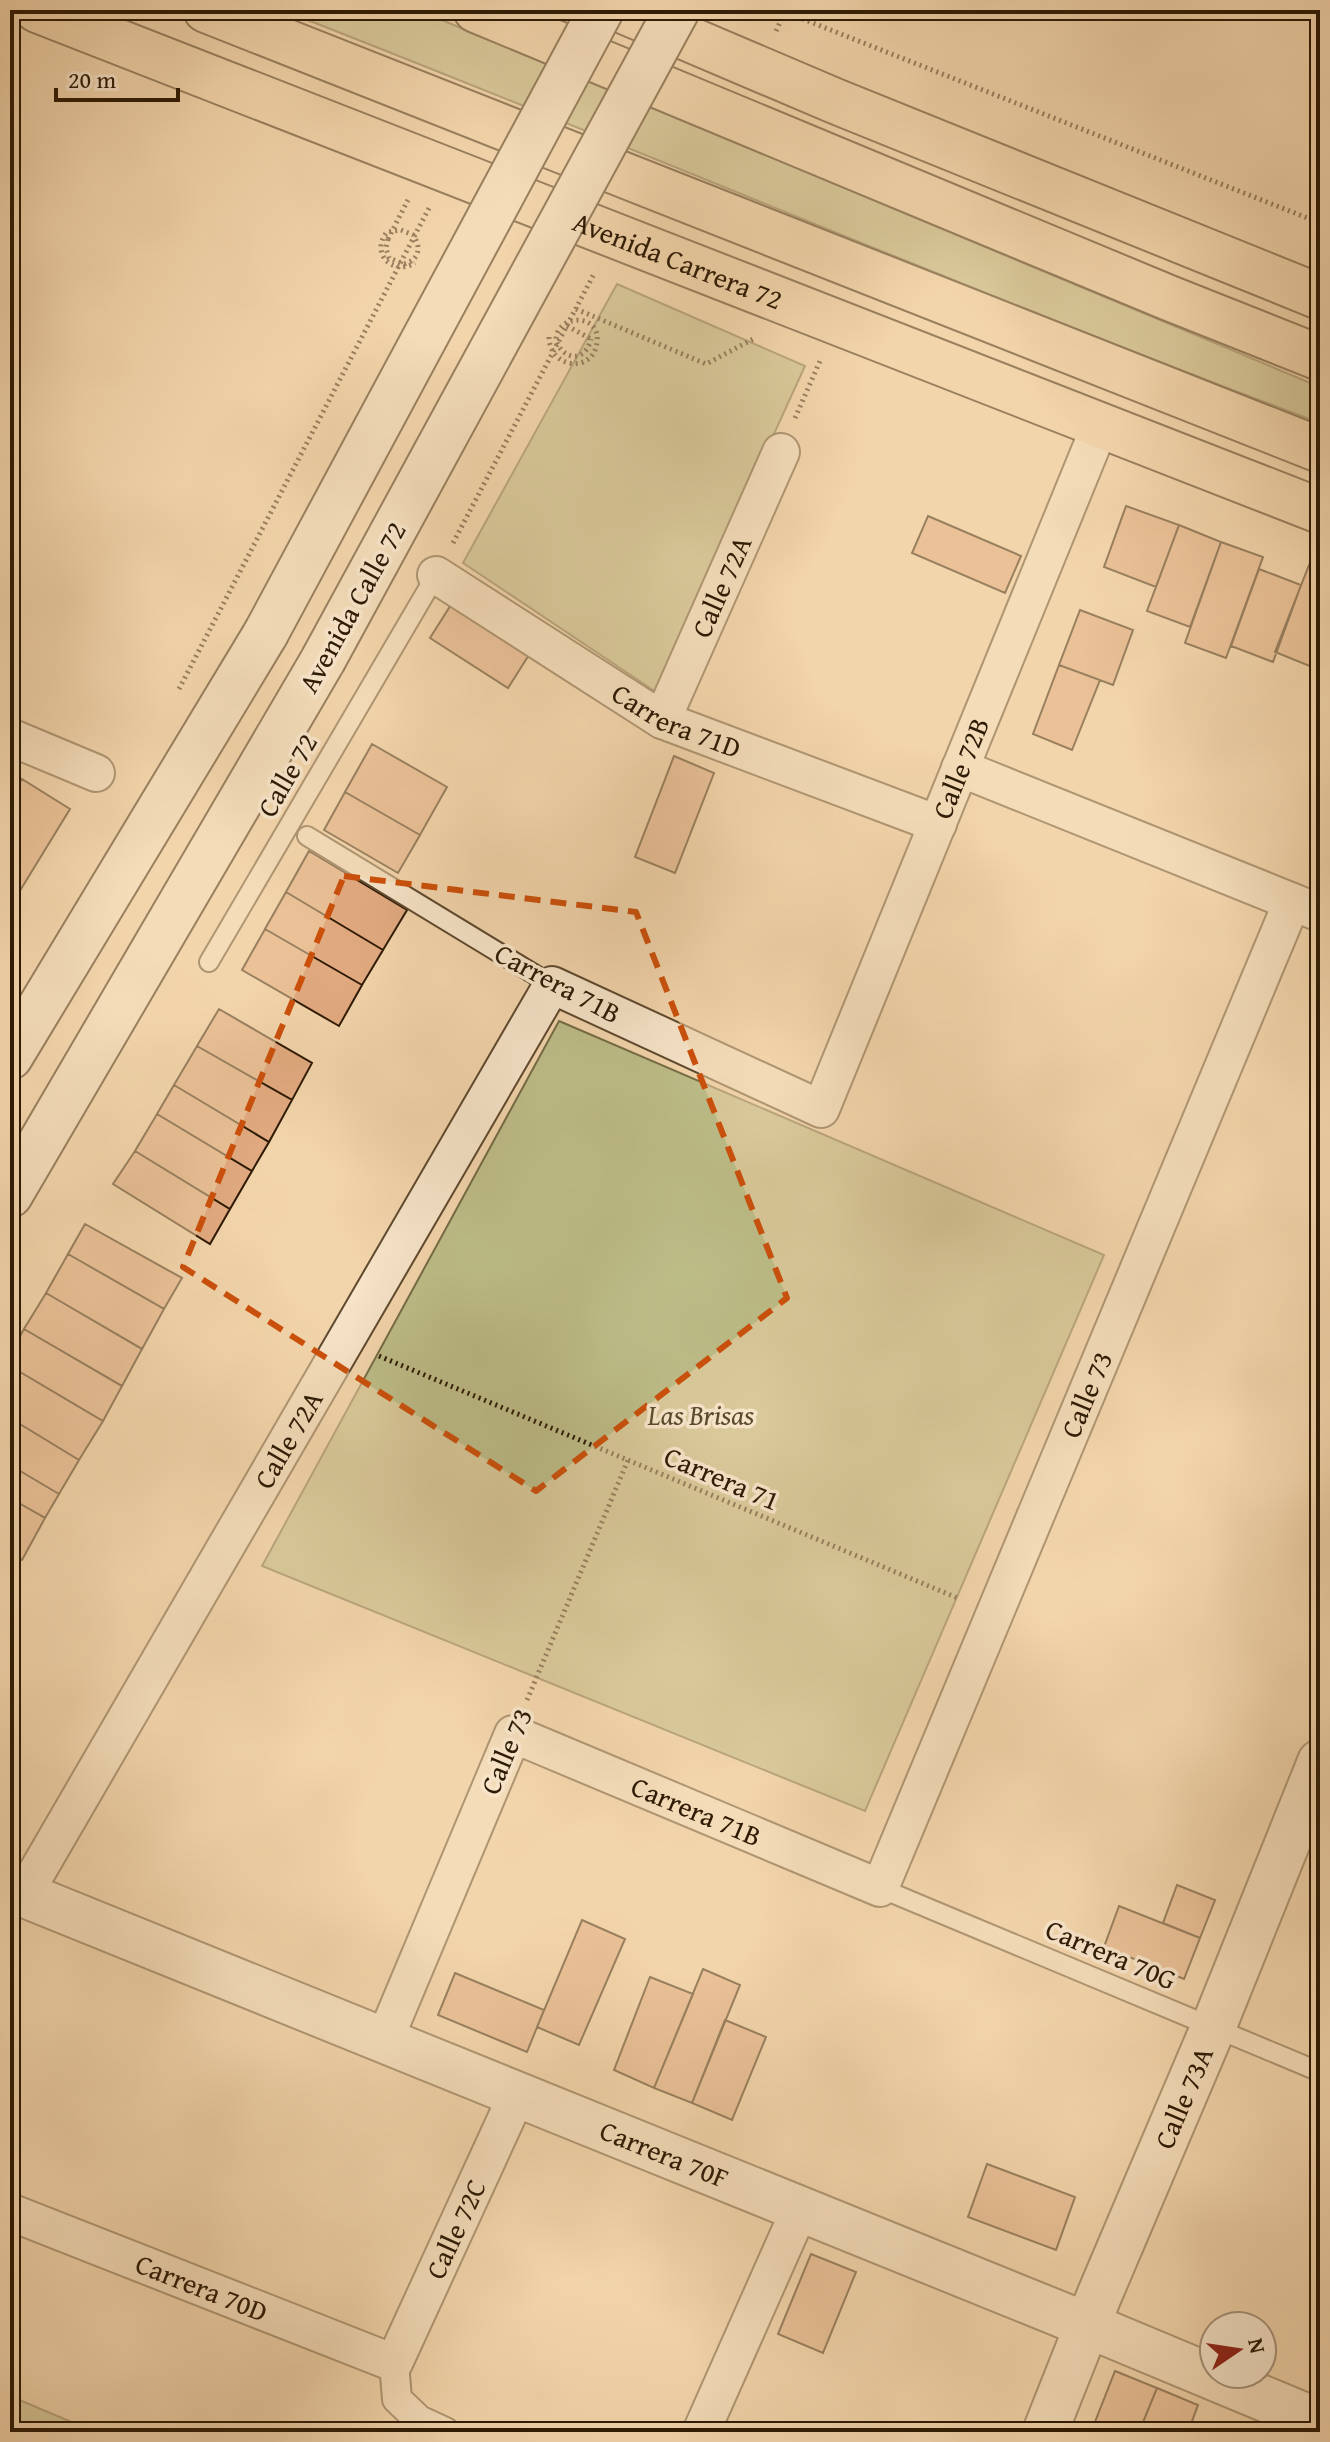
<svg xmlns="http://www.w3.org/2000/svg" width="1330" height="2442" viewBox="0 0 1330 2442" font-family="'Gentium Book Plus',serif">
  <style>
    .green { fill: #bdbd88; stroke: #756c46; stroke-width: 2 }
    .building { fill: #e2aa80; stroke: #2d1a04; stroke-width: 2 }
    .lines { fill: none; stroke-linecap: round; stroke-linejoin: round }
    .service-casing { stroke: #5e492e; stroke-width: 22 }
    .pedestrian-casing { stroke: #5e492e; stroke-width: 32 }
    .minor-casing { stroke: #5e492e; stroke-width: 40 }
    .tertiary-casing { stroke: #5e492e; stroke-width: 48 }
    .secondary-casing { stroke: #2d1a04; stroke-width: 48 }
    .trunk-casing { stroke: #2d1a04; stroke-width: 48 }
    .path { stroke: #2d1a04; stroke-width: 5; stroke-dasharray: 2 4; stroke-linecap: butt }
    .service { stroke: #f7e4c9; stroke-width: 18 }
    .pedestrian { stroke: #f7e4c9; stroke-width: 28 }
    .minor { stroke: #f7e4c9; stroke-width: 36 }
    .tertiary { stroke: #f7e4c9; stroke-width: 44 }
    .secondary { stroke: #f7e4c9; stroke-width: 44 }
    .trunk { stroke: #f3d5ac; stroke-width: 44 }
    .secondary-bridge-casing { stroke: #2d1a04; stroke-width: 48; stroke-linecap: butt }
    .path-bridge { stroke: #2d1a04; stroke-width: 5; stroke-dasharray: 2 4; stroke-linecap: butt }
    .secondary-bridge { stroke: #f7e4c9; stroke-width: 44 }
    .marked { fill: none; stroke: #cc500b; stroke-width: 6; stroke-dasharray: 16 10; stroke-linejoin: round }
    .labels { text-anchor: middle; stroke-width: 7; stroke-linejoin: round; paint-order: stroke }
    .street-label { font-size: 28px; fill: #2d1a04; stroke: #f7e4c9 }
    .park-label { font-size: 28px; font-style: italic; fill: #584b2c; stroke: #f7e4c9 }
  </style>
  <rect width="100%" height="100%" fill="#f3d5ac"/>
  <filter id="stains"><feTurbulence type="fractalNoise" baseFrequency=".0025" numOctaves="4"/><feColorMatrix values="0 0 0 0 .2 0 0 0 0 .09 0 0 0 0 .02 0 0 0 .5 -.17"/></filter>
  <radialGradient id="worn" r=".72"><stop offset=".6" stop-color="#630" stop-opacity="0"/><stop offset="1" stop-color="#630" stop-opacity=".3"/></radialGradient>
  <path class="green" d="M282,10H418L1320,387V423C971,292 629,145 282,10Z
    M617,284L805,366L656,692L463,563Z
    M559,1021L1104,1255L865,1811L262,1566Z
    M10,2396L95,2432H10Z"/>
  <path class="building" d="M1126,506L1179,525L1156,587L1104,567Z
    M928,516L1021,556L1005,593L912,553Z
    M1179,525L1221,542L1190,627L1147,611Z
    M1221,542L1263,557L1226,658L1185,643Z
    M1309,565L1320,570V662L1317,669L1275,652Z
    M1259,569L1301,585L1273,662L1231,646Z
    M454,600L532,650L508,688L430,638Z
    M1080,610L1133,630L1113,685L1059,665Z
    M1059,665L1100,680L1072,750L1033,734Z
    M372,744L447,787L420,835L345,792Z
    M674,756L714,773L675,873L635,857Z
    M22,779L70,809L10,907V798Z
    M345,792L420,835L398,873L324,830Z
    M309,851L407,910L383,950L286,892Z
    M286,892L383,950L362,985L265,929Z
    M265,929L362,985L339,1026L242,970Z
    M219,1009L312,1063L292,1100L197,1046Z
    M197,1046L292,1100L269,1142L174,1085Z
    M174,1085L269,1142L252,1171L157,1114Z
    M157,1114L252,1171L230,1209L135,1151Z
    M135,1151L230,1209L210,1244L113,1184Z
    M85,1224L182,1278L164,1309L68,1254Z
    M68,1254L164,1309L142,1349L46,1293Z
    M46,1293L142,1349L122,1386L24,1329Z
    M24,1329L122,1386L103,1421L10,1366V1354Z
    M10,1366L103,1421L79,1460L10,1418Z
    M10,1418L79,1460L59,1494L10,1465Z
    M10,1465L59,1494L45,1518L10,1498Z
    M10,1498L45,1518L22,1560L10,1555Z
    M1177,1885L1215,1900L1200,1938L1163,1923Z
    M1119,1906L1200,1938L1184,1979L1104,1947Z
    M582,1920L625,1939L579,2045L537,2027Z
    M703,1969L740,1985L692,2103L654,2088Z
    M455,1973L544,2010L527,2052L438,2015Z
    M650,1977L693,1994L654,2088L614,2070Z
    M725,2020L766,2037L732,2120L692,2103Z
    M987,2164L1075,2197L1056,2250L968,2217Z
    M811,2254L856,2272L823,2353L778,2334Z
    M1115,2371L1157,2388L1139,2432H1091Z
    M1157,2388L1198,2405L1188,2432H1139Z"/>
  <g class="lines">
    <g class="service-casing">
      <path id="service" d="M307,836L552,985
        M209,962L436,575
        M880,1888L1320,2072"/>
    </g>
    <g class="pedestrian-casing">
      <path id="pedestrian" d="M394,2363L397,2399L419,2420L445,2432"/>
    </g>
    <g class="minor-casing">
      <g id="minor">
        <path id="s1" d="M436,575L662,720L938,824"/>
        <path id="s2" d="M662,720L781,452"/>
        <path d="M10,737L96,773"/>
        <path d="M960,768L1320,913"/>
        <path id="s3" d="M23,1896L552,985L821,1109L1100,426"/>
        <path id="s4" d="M384,2041L513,1734L880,1888L1292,902"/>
        <path id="s5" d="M10,2212L394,2363L517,2095"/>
        <path d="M701,2432L800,2209"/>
      </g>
    </g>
    <g class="tertiary-casing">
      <g id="tertiary">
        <path id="s6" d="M10,1889L1104,2332L1320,2422"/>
        <path id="s7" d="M1045,2432L1099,2296L1213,2028L1320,1762"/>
      </g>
    </g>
    <g class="secondary-casing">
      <path id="secondary" d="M10,1057L266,633
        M10,1195L323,660"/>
    </g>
    <g class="trunk-casing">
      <g id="trunk">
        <path id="s8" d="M37,10L1320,511"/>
        <path d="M206,10L1320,450"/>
        <path d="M476,10L1169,298L1320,358"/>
        <path d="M621,10L835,101L1320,297"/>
      </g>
    </g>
    <path class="path" d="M780,10L1320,223
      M776,31L785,11
      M388,239L408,200
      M576,309L706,364L755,338
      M567,326L591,339
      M795,418L820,361
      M453,543L595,272
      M179,689L429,208
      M379,1356L960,1599
      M527,1700L628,1460"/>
    <use href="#service" class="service"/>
    <use href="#pedestrian" class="pedestrian"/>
    <use href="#minor" class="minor"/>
    <use href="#tertiary" class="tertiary"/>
    <use href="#secondary" class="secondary"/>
    <use href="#trunk" class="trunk"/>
    <g class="secondary-bridge-casing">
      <path id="secondary-bridge" d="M266,633L601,10
        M323,660L677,10"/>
    </g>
    <path class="path-bridge" d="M388,239L386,248L389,258L404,264C419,260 422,247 413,235L401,230L387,232C370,253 392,276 415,263
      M549,337C550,370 594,373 597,342C601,313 556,313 556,341C565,362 586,361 591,339"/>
    <use href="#secondary-bridge" class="secondary-bridge"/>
  </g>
  <path d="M0 0H1330V2442H0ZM344,876L636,912L787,1298L536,1491L183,1267Z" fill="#f3d5ac" fill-opacity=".55" fill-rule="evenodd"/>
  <path class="marked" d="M344,876L636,912L787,1298L536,1491L183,1267Z"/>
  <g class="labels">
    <g class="street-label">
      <text dy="10" stroke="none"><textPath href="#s8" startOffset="688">Avenida Carrera 72</textPath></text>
      <text dy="10" stroke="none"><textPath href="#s2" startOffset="146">Calle 72A</textPath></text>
      <text transform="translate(352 607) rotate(-61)" y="10">Avenida Calle 72</text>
      <text dy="10" stroke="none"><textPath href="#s1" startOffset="282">Carrera 71D</textPath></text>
      <text dy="10" stroke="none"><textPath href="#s3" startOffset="1718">Calle 72B</textPath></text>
      <text transform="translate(287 775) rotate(-60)" y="10">Calle 72</text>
      <text transform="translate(558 983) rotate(28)" y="10">Carrera 71B</text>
      <text dy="10" stroke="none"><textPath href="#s4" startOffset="1266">Calle 73</textPath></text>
      <text dy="10" stroke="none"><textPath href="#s3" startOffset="528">Calle 72A</textPath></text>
      <text transform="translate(722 1478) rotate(23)" y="10">Carrera 71</text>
      <text transform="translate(506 1751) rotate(-67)" y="10">Calle 73</text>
      <text dy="10" stroke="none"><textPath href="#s4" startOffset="532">Carrera 71B</textPath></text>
      <text transform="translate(1111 1954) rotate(23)" y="10">Carrera 70G</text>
      <text dy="10" stroke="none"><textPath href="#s7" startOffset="362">Calle 73A</textPath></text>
      <text dy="10" stroke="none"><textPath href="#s6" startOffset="706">Carrera 70F</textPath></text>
      <text dy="10" stroke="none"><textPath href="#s5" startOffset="560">Calle 72C</textPath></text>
      <text dy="10" stroke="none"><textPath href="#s5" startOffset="206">Carrera 70D</textPath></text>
    </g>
    <g class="park-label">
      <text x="701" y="1425">Las Brisas</text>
    </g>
  </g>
  <rect width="1330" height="2442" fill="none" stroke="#f3d5ac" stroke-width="40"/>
  <rect x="12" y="12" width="1306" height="2418" fill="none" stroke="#2d1a04" stroke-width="4"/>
  <rect x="20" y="20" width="1290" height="2402" fill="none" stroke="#2d1a04" stroke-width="2"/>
  <g transform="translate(1238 2350) rotate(77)"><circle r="38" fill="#f7e4c9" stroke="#a6937a" stroke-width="2"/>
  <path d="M0-6L14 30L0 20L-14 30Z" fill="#8f2418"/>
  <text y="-12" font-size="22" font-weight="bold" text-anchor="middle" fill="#2d1a04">N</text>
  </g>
  <path d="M56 88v12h122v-12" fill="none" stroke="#2d1a04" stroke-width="4"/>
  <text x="68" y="88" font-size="24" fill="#2d1a04" stroke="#f7e4c9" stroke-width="6" paint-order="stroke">20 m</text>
  <rect width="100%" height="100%" filter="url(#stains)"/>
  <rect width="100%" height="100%" fill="url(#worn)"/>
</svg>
